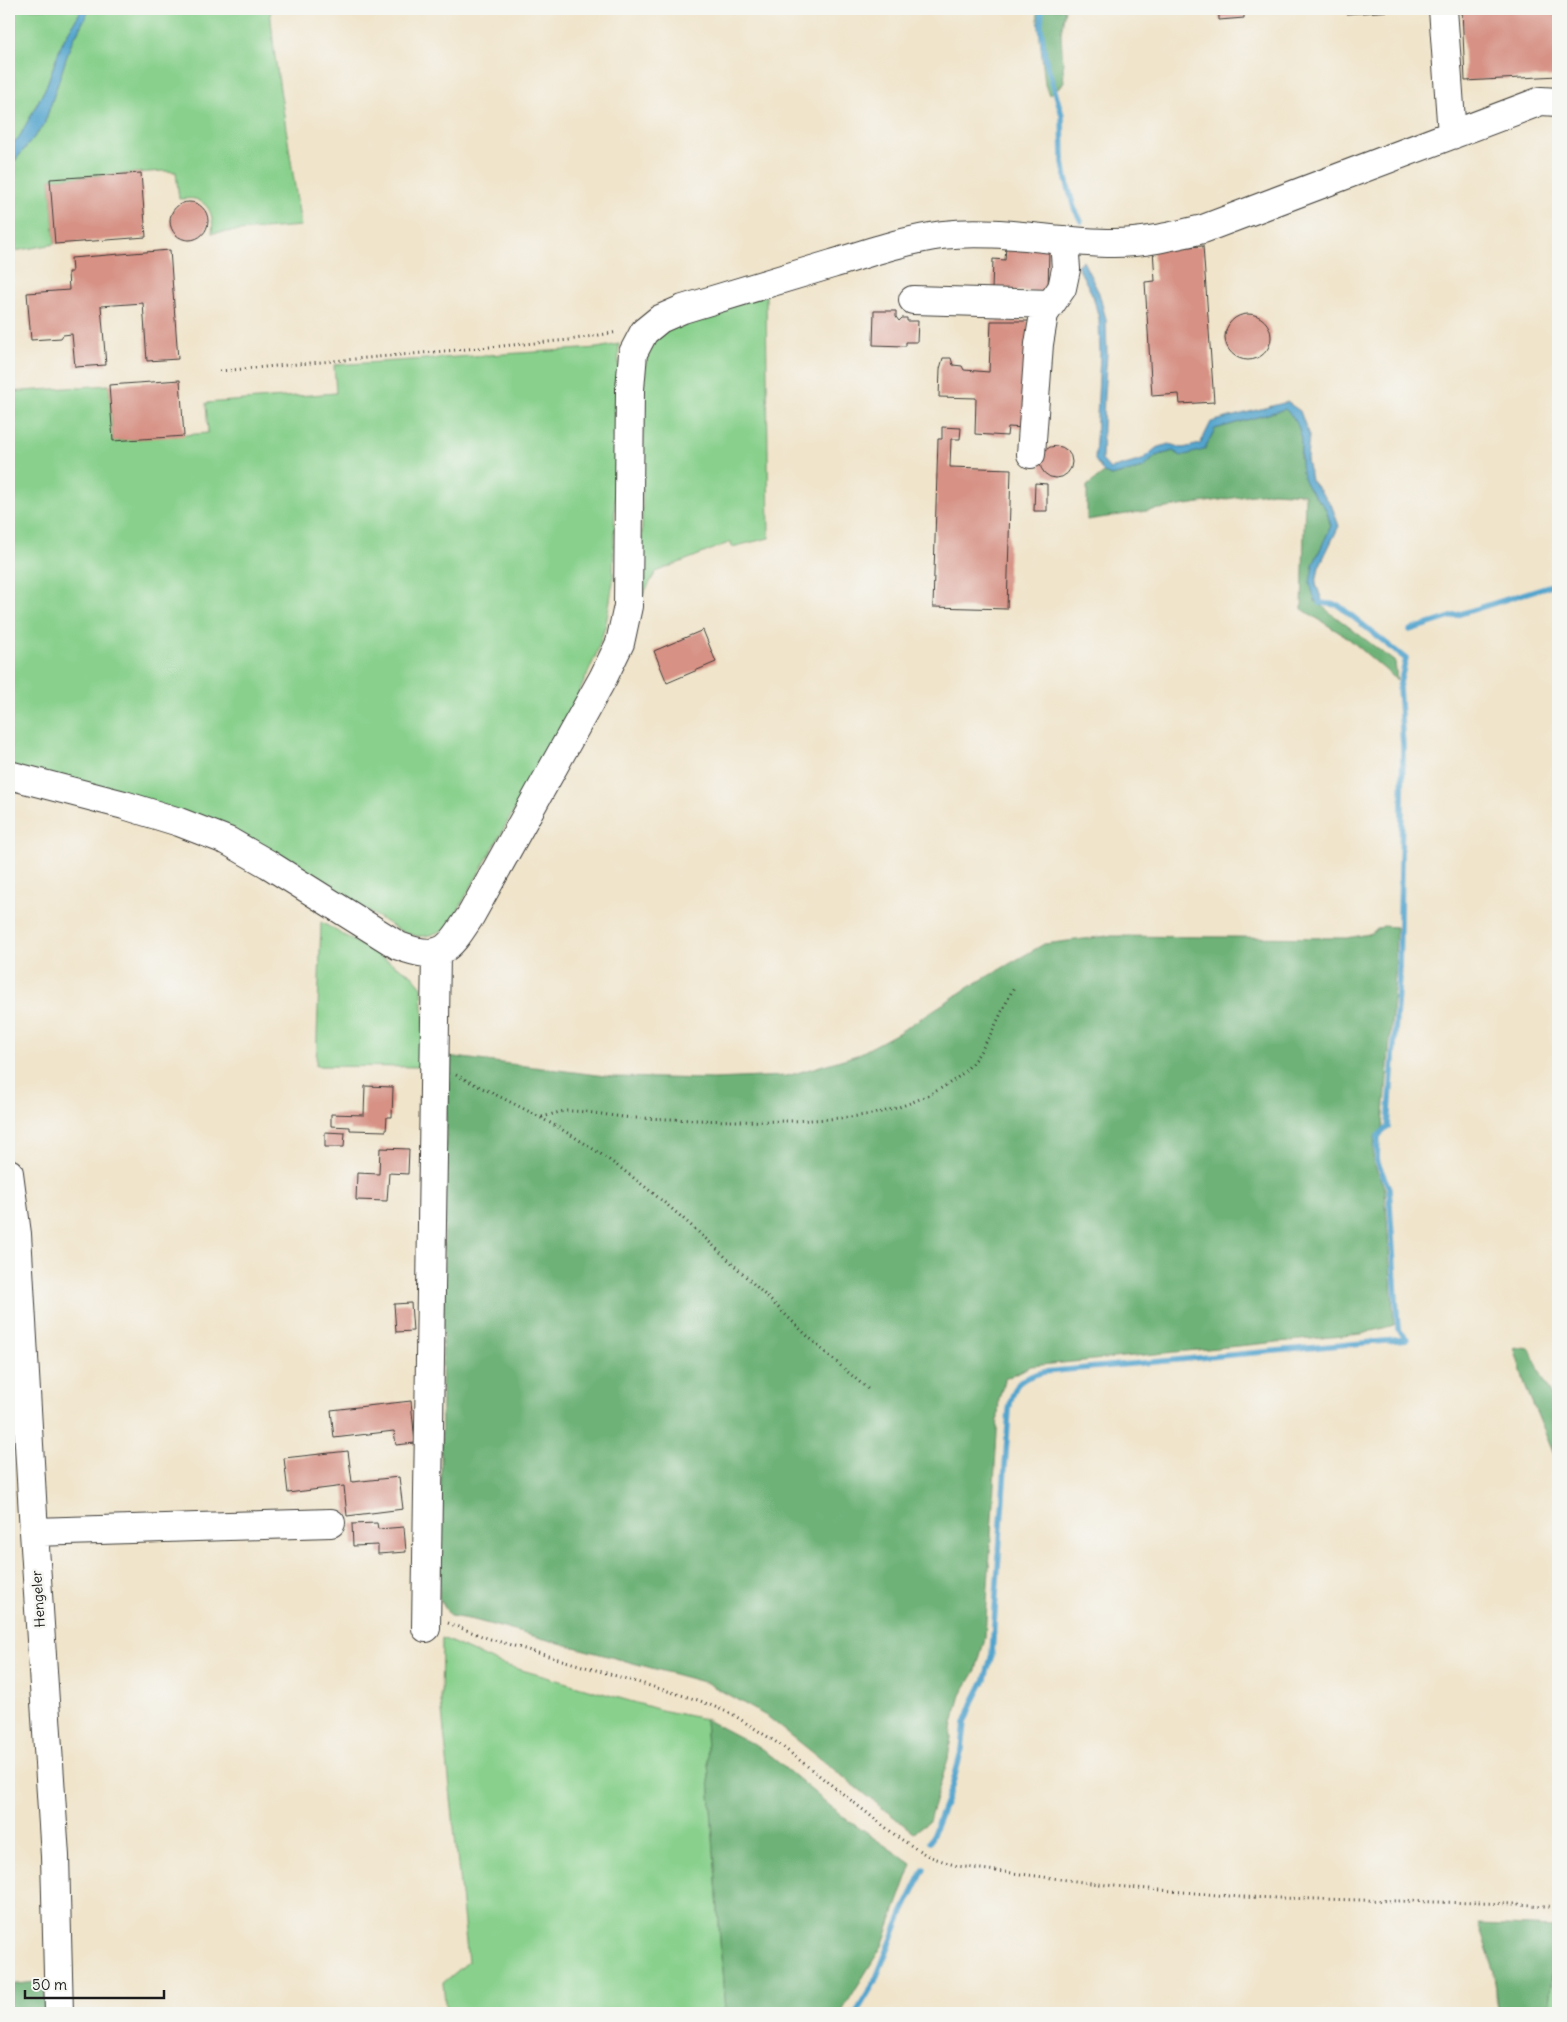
<svg xmlns="http://www.w3.org/2000/svg" width="1567" height="2022" viewBox="0 0 1567 2022" font-family="Delius,sans-serif">
  <style>
    .green { fill: #88d08c; stroke: #527654 }
    .forest { fill: #6eb278; stroke: #45674a }
    .water { fill: #53a4cd; stroke: #386074 }
    .lines { fill: none; stroke-linecap: round; stroke-linejoin: round }
    .stream { stroke: #53a4cd; stroke-width: 5.5 }
    .building { fill: #d79285 }
    .minor-casing { stroke: #3c3a36; stroke-width: 30 }
    .path { stroke: #3c3a36; stroke-width: 3; stroke-dasharray: 1 4; stroke-linecap: butt }
    .minor { stroke: #fff; stroke-width: 28 }
    .labels { text-anchor: middle; stroke-width: 5; stroke-linejoin: round; paint-order: stroke }
    .street-label { font-size: 14px; fill: #1c1c1c; stroke: #f6f6f2 }
  </style>
  <rect width="100%" height="100%" fill="#f6f6f2"/>
  <filter id="ink" filterUnits="userSpaceOnUse"><feTurbulence type="fractalNoise" baseFrequency=".02" numOctaves="2"/><feDisplacementMap in="SourceGraphic" scale="10" xChannelSelector="R" yChannelSelector="G"/><feConvolveMatrix kernelMatrix="1 2 1 2 8 2 1 2 1" color-interpolation-filters="sRGB"/></filter>
  <filter id="wash" filterUnits="userSpaceOnUse"><feTurbulence type="fractalNoise" baseFrequency=".0096" numOctaves="4" result="noise"/><feDisplacementMap in="SourceGraphic" scale="20" xChannelSelector="R" yChannelSelector="G"/><feGaussianBlur stdDeviation="1.12" result="paint"/><feColorMatrix in="noise" values="0 0 0 0 0 0 0 0 0 0 0 0 0 0 0 0 0 1.4 0 .05"/><feComposite in="paint" operator="in"/></filter>
  <g filter="url(#wash)">
    <rect width="100%" height="100%" fill="#f0e4ca"/>
    <path class="green" d="M9,9H82L62,43L46,87L20,136L9,148Z
      M90,9H270L274,50L301,226L212,233C214,219 211,204 195,199C191,198 184,199 179,199L176,172L164,171L50,179L55,244L9,252V168L44,125L71,44Z
      M766,294L769,538L732,547L731,542L656,572L641,598L644,373C647,352 650,343 665,327Z
      M619,344L613,582L606,624L596,655L572,708L448,928C427,937 421,940 399,930L310,876L9,764V392L109,385L113,441L208,433L206,403L336,393L334,365L597,348Z
      M321,922L412,975L422,987L426,1067L316,1066Z
      M442,1638L501,1664L661,1710L705,1719L725,2013H446L443,1983L468,1962L441,1702Z
      M1557,1927L1558,2013H1548Z"/>
    <path class="forest" d="M1037,9H1065L1061,34L1064,83L1049,95L1045,85Z
      M1285,409L1296,417L1302,437L1300,458L1315,497L1325,507L1331,526L1313,565L1315,601L1395,662L1397,680L1348,638L1302,609L1305,494L1273,492L1087,520V486L1104,473L1111,476L1143,468L1156,456L1173,451L1204,450L1215,429Z
      M1383,926L1396,927L1395,975L1383,1128L1375,1136L1373,1161L1385,1189L1394,1325L1362,1334L1031,1366L1005,1379L999,1399L985,1638L976,1670L961,1695L953,1723L948,1759L929,1821L914,1833L768,1717L707,1683L474,1620L450,1616L439,1598L447,1056L613,1077L714,1079L787,1076L857,1055L898,1033L969,987L1044,944L1107,936L1347,938L1369,934Z
      M1514,1347L1530,1349L1558,1413V1464L1526,1388Z
      M705,1719L762,1749L846,1819L912,1864L882,1946L841,2013H725Z
      M1478,1924L1557,1927L1548,2013H1497L1495,1972Z
      M44,1981L46,2013H9V1985Z"/>
    <path class="water" d="M82,9H90L71,44L44,125L9,168V148L20,136L46,87L62,43Z
      M1083,261L1099,293L1106,319L1107,354L1104,395L1102,460L1110,469L1142,460L1156,448L1169,444L1183,448L1200,444L1211,422L1287,402L1300,411L1309,436L1307,459L1311,480L1331,504L1339,526L1319,567L1316,584L1322,600L1315,601L1310,583L1313,565L1331,526C1329,520 1328,513 1325,508C1319,498 1308,491 1304,480C1295,452 1311,431 1285,409L1215,429L1204,450L1181,456L1173,451L1156,456L1143,468L1111,476L1104,473L1095,460L1100,353L1099,319L1093,296L1077,265Z"/>
    <g class="lines">
      <path class="stream" d="M1042,9L1041,25L1045,57L1062,115L1063,162L1066,179L1074,208L1081,221
        M1410,630L1558,583
        M930,1842L952,1786L962,1749L965,1723L973,1702L985,1679L992,1654L1009,1410C1013,1384 1019,1378 1044,1372L1407,1339L1398,1329L1389,1188L1377,1161L1378,1136L1388,1127L1399,978L1403,746L1399,687L1406,659L1338,605L1320,603L1317,596
        M856,2013L874,1983L902,1914L924,1869"/>
    </g>
    <g id="blocks">
      <path class="building" d="M1219,9H1244V18L1219,20Z
        M1346,9H1408V10L1346,14Z
        M1462,9H1558V76L1465,81Z
        M141,173L146,237L55,244L50,179Z
        M170 221a19 19 0 1 1 38 0a19 19 0 1 1-38 0Z
        M1006,246L1049,247L1048,292L992,290L993,259L1005,260Z
        M1203,246L1214,402L1180,404L1179,394L1152,396L1145,282L1155,281L1153,249Z
        M170,250L178,359L147,361L143,303L101,306L106,365L75,367L72,334L63,335L61,338L31,340L27,293L69,290L68,272H72L71,258Z
        M874,311H896V317L899,321L902,318H907V321H918L917,342H906V346L873,345Z
        M1225 337a23 23 0 1 1 46 0a23 23 0 1 1-46 0Z
        M991,321H1029L1026,428L1008,427L1007,436L975,434L976,398L939,397L940,369L943,358H951L953,365L962,366L964,370L989,372Z
        M180,380L184,436L113,441L109,385Z
        M942,427L961,428L960,439H951L950,467L1011,469L1007,609L933,607L938,439H942Z
        M1040 462a16 16 0 1 1 32 0a16 16 0 1 1-32 0Z
        M1035,483L1047,484V511H1034Z
        M703,630L716,662L667,683L654,651Z
        M365,1086L393,1087L392,1117H387L386,1131L350,1130V1127L331,1126V1114L364,1115Z
        M325,1132L345,1133L344,1147H325Z
        M380,1148L409,1149L408,1174L389,1173L387,1201L356,1200L357,1173L379,1174Z
        M411,1303L413,1331L396,1332L394,1304Z
        M411,1401L415,1443L396,1445L394,1431L334,1438L331,1410Z
        M348,1451L352,1482L399,1477L403,1509L347,1516L344,1486L288,1493L284,1458Z
        M377,1523L378,1529L404,1527L406,1552L378,1554V1545L353,1546L352,1524Z"/>
    </g>
  </g>
  <g filter="url(#ink)">
    <use href="#blocks" fill-opacity="0" stroke="#3c3a36" stroke-width="1"/>
    <g class="lines">
      <g class="minor-casing">
        <path id="minor" d="M1443,9L1452,135
          M913,300L1050,304
          M1031,454L1039,344L1044,314L1062,288L1066,269L1064,240
          M9,775L124,805L179,822L228,841L268,864L399,946C442,962 448,950 471,915L603,678L620,643L628,606L630,389L633,353L644,332L660,319L683,309C733,294 783,279 832,264C868,253 905,240 942,235C1000,228 1056,243 1113,243C1144,243 1173,236 1203,229L1541,101L1558,102
          M9,1173L17,1234L34,1532L55,1856L59,2013
          M34,1532L331,1523
          M426,1628L436,953"/>
      </g>
      <path class="path" d="M220,371L569,340L618,332
        M456,1075C506,1100 556,1123 602,1155C672,1203 732,1263 793,1322C817,1346 843,1368 869,1390
        M542,1117C551,1115 560,1111 568,1111C591,1111 614,1117 636,1118C714,1120 795,1126 872,1114C901,1109 942,1092 964,1072C985,1052 1001,1012 1014,987
        M448,1623L487,1638L698,1700L732,1714L779,1744L899,1838L928,1856L957,1866L1115,1886L1240,1897L1518,1904L1558,1907"/>
      <use href="#minor" class="minor"/>
    </g>
  </g>
  <g class="labels">
    <g class="street-label">
      <text transform="translate(38 1599) rotate(-94)" y="5">Hengeler</text>
    </g>
  </g>
  <rect width="1567" height="2022" fill="none" stroke="#f6f6f2" stroke-width="30"/>
  <path d="M25 1990v8h139v-8" fill="none" stroke="#1c1c1c" stroke-width="2.5"/>
  <text x="32" y="1990" font-size="15" fill="#1c1c1c" stroke="#f6f6f2" stroke-width="4" paint-order="stroke">50 m</text>
</svg>
